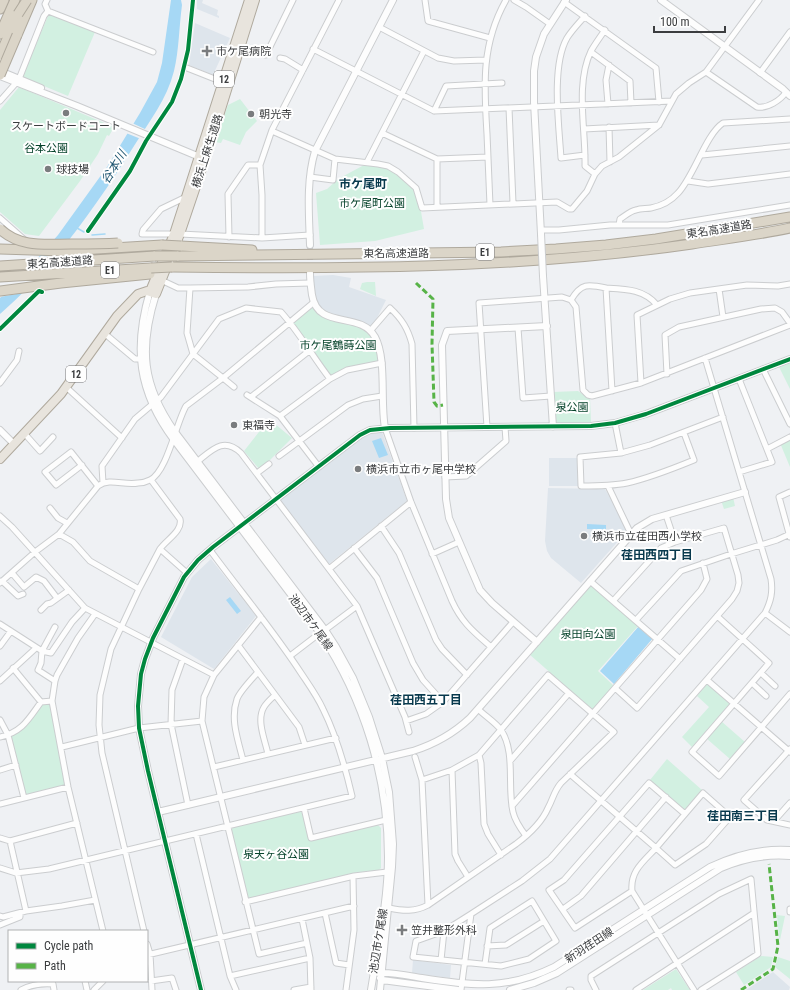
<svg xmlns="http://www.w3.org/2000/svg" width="790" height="990" viewBox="0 0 790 990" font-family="'Roboto Condensed','Noto Sans JP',sans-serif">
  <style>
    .built { fill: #dee5ec }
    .green { fill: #d2f0e1 }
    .water { fill: #a6d8f5 }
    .pier { fill: #eff1f4 }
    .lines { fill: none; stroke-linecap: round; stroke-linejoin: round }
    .stream { stroke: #a6d8f5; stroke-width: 1.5 }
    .tertiary-tunnel { stroke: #cbcdd0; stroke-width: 6; stroke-dasharray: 6 3; stroke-linecap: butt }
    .minor-casing { stroke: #cbcdcf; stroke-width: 7 }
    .tertiary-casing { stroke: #cbcdcf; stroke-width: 8 }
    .primary-casing { stroke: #afa99d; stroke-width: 10 }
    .motorway-casing { stroke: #afa99d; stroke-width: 11 }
    .minor { stroke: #fdfdfd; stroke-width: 5 }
    .tertiary { stroke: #fdfdfd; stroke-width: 6 }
    .primary { stroke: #e8e4dd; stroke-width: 8 }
    .motorway { stroke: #dbd5c8; stroke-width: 9 }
    .tertiary-bridge-casing { stroke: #cbcdcf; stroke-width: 8; stroke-linecap: butt }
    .motorway-bridge-casing { stroke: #afa99d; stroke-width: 11; stroke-linecap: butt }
    .tertiary-bridge { stroke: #fdfdfd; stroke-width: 6 }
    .motorway-bridge { stroke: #dbd5c8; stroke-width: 9 }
    .quiet { stroke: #57b347; stroke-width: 3; stroke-dasharray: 6 3; stroke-linecap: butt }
    .cycleway-casing { stroke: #fefefe; stroke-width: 6 }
    .cycleway { stroke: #00873e; stroke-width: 4 }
    .poi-dot { fill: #7a7c7e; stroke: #fefefe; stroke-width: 1.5 }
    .labels { text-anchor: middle; stroke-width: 4; stroke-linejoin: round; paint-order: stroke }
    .shield { fill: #fefefe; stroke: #767778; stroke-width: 1 }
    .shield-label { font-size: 10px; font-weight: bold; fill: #3b3d3f }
    .poi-label { font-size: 11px; fill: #3b3d3f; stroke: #fefefe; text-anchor: start }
    .park-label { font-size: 11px; fill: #05422a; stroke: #fefefe }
    .street-label { font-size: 11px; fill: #3b3d3f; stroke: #fefefe }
    .water-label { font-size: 12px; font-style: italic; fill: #1d546f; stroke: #fefefe }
    .neighbourhood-label { font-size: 12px; font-weight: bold; fill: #08394d; stroke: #fefefe }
  </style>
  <rect width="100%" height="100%" fill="#eff1f4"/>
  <path class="built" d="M197,0H203L202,3L218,10L217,15L219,16V18L197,9Z
    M195,23L230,38L213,75L189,65Z
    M333,275L351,278L349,287L386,300L371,330L320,312L310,283L313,276Z
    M382,432L407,501L329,564L280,500L362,438L372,433Z
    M549,458H577L578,486H549Z
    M548,488L605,489L628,530L581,583L551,558L547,551L545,541Z
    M211,559L256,616L214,669L161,637L192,577Z
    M413,960L451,965L450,978L412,973Z
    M773,972L790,987L789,990H746Z"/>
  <path class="green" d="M52,14L95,32L68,96L22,77L48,16Z
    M19,87L114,127L109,136L107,135L98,154L80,181L39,236L25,234L0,212V110Z
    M240,99L257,121L246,132L240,145L223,139L221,143L215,142L228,105Z
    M366,164L388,168L408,184L414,190L419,200L424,229L375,241L320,245L316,193L327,189L338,179Z
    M367,282H375L376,296L360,289L362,283Z
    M313,303L320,312L371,330L382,363L347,370L330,379L290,322Z
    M790,363V389L779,367Z
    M578,391L584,395L590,397L591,422L556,424L553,392Z
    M269,419L292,438L260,470L244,451Z
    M790,439V467L780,443Z
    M733,497L735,506L724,509L721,500Z
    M591,583L639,625L598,671L614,686L593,710L529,654Z
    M707,684L730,704L692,747L682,737L709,707L697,696Z
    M52,701L68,787L24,798L8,735L12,734L41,702Z
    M721,721L745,742L730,759L706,738Z
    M667,759L702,790L684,810L650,780Z
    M300,811L302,813L310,841L378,825L381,828V868L378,871L359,872L250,898L246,897L231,831L233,827Z
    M777,915L785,916L780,940L779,938Z
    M761,956L773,957L771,967L744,985L736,972Z
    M778,957L790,961V979L775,967Z
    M676,969L690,990H672L671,988L668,990H643Z"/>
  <path class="water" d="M171,0H181L182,5C179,27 179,50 174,71C167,99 149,122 134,146C96,206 54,267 0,314V298L21,277L58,235L107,167L140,113L157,82L162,63Z
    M381,438L388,455L379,458L372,441Z
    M587,524L606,525V530L587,529Z
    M230,597L241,611L237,614L226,600Z
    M639,626L653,638L614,684L600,671Z"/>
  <path class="pier" d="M132,123L147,130L141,139L126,133Z
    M58,255L37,281L27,292L0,297V296L37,257Z"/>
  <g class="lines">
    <path class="stream" d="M77,228L84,232
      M92,235L105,234"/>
    <path class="tertiary-tunnel" d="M310,245V270"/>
    <g class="minor-casing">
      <path id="minor" d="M425,0L428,21L490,38
        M514,0L526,7L550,24
        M564,2L656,68L659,102
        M48,11L153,52
        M585,16C579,23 572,30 567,38C551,66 559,126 561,158L585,155
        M379,27L438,58L454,61L486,60
        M240,49L266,55L293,0
        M313,49L434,111L672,101
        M591,52L630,81L631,103
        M280,58L285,59L303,70
        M187,68L225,83
        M706,72L757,107C767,109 781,100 786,92
        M760,73L790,32
        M19,79L44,16L48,11L45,4L47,0
        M0,101L16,83
        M608,104L606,80L609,65
        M509,108L513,203
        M434,111L446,86L502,83
        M609,127L610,162
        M584,129L659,125
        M272,131L335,159L378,164L388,166L398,172L416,188L422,208L557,202L569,209H572L587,191L595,174L602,166L619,157L659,125L676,94L689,83L706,72L759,0
        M382,133L437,159L488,157
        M702,155L790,146
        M437,159V207
        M367,162L424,51
        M595,174L585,166C586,131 575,84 591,51C595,44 600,37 605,30
        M310,177L333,180L335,159
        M688,181L708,184L790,174
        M490,205C489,182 488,158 487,134C484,86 481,44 506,0
        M0,218L26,241
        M619,225L620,219C625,216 630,211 636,210C641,208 646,209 651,208C661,206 671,201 678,193C694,176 706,134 723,123L790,119
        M541,230H559L610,225H668L790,205
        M174,234H142L143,230L161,209L186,197
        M180,234L262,238L310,235
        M229,237L228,194L248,165H260
        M262,238V195L260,165L272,130L339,0
        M161,280L178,288H190L248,287L276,284L310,283
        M606,288C625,289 644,289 657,305
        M719,289L723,317
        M571,300C581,283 588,284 606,288L612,391
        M518,328L523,398L551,396
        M371,330L390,308C402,319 408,329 412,344L414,428
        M104,333L135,359H141
        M763,369L790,424
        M667,374L665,335L679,327L761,309L775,308L782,312L790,323
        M739,379L772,462L739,472
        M0,383L17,360L19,351
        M641,383L637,315L670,299L690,293L747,285L778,286L790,284
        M66,387L122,438
        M234,387L223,378L313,303
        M247,395L280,416L319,467
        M251,397L309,351
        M280,416L330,379L347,370L382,363
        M615,423L621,453
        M487,427L479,303L562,297L571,300L576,307L583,390L588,395L592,396L641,383L790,325
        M385,428L411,502L452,601C462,623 474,632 491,647
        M24,433L40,451L53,437
        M684,433L694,460C672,469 650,478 627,483C612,486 596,486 581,486L580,457L621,453L650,445L723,417
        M767,449L790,437
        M279,456L348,405L363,399L382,396
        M198,461C213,449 224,437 241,453L357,606L405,717L409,732
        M82,465L56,485L45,472L71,452L98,486
        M257,473L269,464
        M445,477L466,476L506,441L505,427
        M103,483L102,466L135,419L161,397L219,319L246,308L281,312C299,332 313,357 330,379
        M608,486L631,534
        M790,492L779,497L790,537
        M50,508L58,518L67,523
        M666,515L675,542
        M0,516L12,527L85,608L214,675
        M381,526L399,553L436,640L442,649L467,675
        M59,534L73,542L90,561L139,589
        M354,548L377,578L413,663L423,680L443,702
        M160,549L187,573
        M432,554L459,542
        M329,569L411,502
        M12,573L24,587L36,577L44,581L57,598
        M1,581H2L18,596L23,594
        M590,581L680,659
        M0,583L35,552L59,534L98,486C110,477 124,486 138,483C141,483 146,482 150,480C167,472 176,423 186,406L223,378L193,354L187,333L190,288
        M613,601L661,548L675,542L724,528L738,575L739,583L737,591L732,599L637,708L615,688L701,590L707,579L703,563
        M41,610L47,604L51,603L69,590
        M765,613L790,632
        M95,614L78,638L57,675L55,681L52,701L68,787L103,931
        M717,616L769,663L692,752L719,776L790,694
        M261,617L214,675L204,697L202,721L259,954L307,943
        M636,620L681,571L731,554L777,540L790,534
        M0,624L42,651L41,663L38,670L55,681
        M55,627L42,651L51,653L72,622L85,608
        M325,630L357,606
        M238,645L299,727L305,745
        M0,646L11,631
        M290,656L320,633
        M183,659L172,690L171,724L188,805
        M13,668L41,702
        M761,673L775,686
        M707,680L790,752
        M0,681L36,648
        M752,683L766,696
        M478,709C485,716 495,722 501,730C516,752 507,787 513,812C515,821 520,828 526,836
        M0,720L8,735L24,798
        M406,721L426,714L443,702L513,622
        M0,737C22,732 28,720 41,702L52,701
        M62,747L139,728L202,721
        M790,749L744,800L767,820L790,825
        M268,754C265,740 256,720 264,707C267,702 272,698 275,695
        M479,755L481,763L484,824L488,834L501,855
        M415,757L422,780L452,770
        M243,760C238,740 230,719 237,699C240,691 252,679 258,672
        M510,761L569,693
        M214,767L336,738
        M0,770L16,765
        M570,774L656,848C643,862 630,871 632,891L694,990
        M422,780L428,905
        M703,793L730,817L706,844L675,865L656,848Z
        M0,804L68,787
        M512,806L615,688
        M304,808L311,838L386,820
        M774,821L790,803
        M196,834L230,976L236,990
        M0,838L10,841L77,823
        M10,841L26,911
        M0,868L16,873L49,869L352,796C345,766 337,737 323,709C317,696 309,685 301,673C273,630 240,591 210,550
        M632,891L575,928L549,890L564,880L649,783L685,814
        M245,902L354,876L387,872
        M389,908C403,911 415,912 428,905L516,844C528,835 542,822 548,808C553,799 554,791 561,783L614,732L548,675L479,755L452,770L455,854L458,861L468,877
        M563,909L581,896L666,797
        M790,909V912
        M325,913L336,963L349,965
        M471,914L444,931L416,941L413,957L501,966L529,959L556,941L532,901L490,928L485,964
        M0,916L3,917L26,911L62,906L95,900
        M302,919L310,958L311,990
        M0,925L20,917V914
        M144,931L102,753L99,725L100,695L111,649L139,589L160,549C166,540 183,531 180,519L151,480
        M147,944L150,954L152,990
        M487,946L506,945L544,921
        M147,955L354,906
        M441,960L444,931
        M230,976L310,958
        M85,981L87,990
        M151,981L172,978L176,990
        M21,990C32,984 41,983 53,984L54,990
        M94,990L103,981
        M294,990L311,987
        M346,990L354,930L353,877
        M461,990L471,914L522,881L550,859L765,613C771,601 773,592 771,579L705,358
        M569,990H571
        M596,990L591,980V976L719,894L751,879L758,954L701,990
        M636,990L754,913"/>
    </g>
    <g class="tertiary-casing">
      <path id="tertiary" d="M661,0L783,89L790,96
        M0,62L4,52
        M0,71L41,88
        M0,76L77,106L202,158
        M541,234L534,102V71L536,57L544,34L566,0
        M310,245C309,214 306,181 315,151L393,0
        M310,273C310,281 311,287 312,295C318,331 360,310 375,337C387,359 380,402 385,428
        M543,276L553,427
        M150,291C133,348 138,392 174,440L320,633C364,699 388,777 388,857C388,901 378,946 371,990
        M156,294C139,348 142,385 175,432L325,630L336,647L353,678L369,717L382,758L389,792L393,844L392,867L380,990
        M0,430L14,444
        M537,642L492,603L480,590L449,518L446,499L442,345L447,331L547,326
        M158,812L413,751C435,744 453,734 470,718L637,528L652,519L745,492
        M379,973C391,972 410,976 422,978C472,986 507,990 554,967L710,867C735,855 761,848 790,850
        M380,978L382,980L458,990
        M201,990L148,771L139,728L138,706L141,674L145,659L153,638L184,577L198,560L213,547L360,435L370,430L390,428L591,426L615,423L646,414L790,359
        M510,990L534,983L557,973L721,868C744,858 765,854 790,856"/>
    </g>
    <g class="primary-casing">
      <path id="primary" d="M150,291L174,234L186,197L249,0
        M0,459L61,394L117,316L138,294L147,291L156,294L180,234L208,151L255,0"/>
    </g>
    <g class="motorway-casing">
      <path id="motorway" d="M0,9L4,0
        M0,34L15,0
        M17,35L32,0
        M0,55L21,7
        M181,246L252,250
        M0,249L64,251L162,245
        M177,256L501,252L556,249L606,245L656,239L790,217
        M0,266L155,256
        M172,267C345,269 520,269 692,244C724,239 758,235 790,228
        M0,277L151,268
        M0,291L61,283L150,274"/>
    </g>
    <use href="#minor" class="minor"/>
    <use href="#tertiary" class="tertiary"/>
    <use href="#primary" class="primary"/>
    <use href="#motorway" class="motorway"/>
    <g class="tertiary-bridge-casing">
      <path id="tertiary-bridge" d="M541,234L543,276"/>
    </g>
    <g class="motorway-bridge-casing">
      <path id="motorway-bridge" d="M18,14L27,0
        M0,75L17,35
        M0,229C20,248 46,244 71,244C87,244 103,244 118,243
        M162,245L181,246
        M155,256H177
        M151,268L172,267"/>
    </g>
    <use href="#tertiary-bridge" class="tertiary-bridge"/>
    <use href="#motorway-bridge" class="motorway-bridge"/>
    <path class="quiet" d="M416,283L433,299L432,344L434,402L437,406L443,405
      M741,990L773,969L778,946L769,864"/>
    <g class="cycleway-casing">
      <path id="cycleway" d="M88,231L130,171L146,141L172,102L181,79L188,50L193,0
        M0,329L39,291L42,292
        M201,990L148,771L139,728L138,706L141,674L145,659L153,638L184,577L198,560L213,547L360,435L370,430L390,428L591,426L615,423L646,414L790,359"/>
    </g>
    <use href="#cycleway" class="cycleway"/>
  </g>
  <g class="poi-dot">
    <path d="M205 45h4v4h4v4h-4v4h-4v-4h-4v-4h4z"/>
    <circle cx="66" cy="113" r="4"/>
    <circle cx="251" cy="114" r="4"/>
    <circle cx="48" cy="169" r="4"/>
    <circle cx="234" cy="425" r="4"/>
    <circle cx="358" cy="469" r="4"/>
    <circle cx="584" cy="536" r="4"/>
    <path d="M400 924h4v4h4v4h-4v4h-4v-4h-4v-4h4z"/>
  </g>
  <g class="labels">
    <g class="shield">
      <rect x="214" y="71" width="20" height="16" rx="3"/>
      <rect x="476" y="244" width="18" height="16" rx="3"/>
      <rect x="101" y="262" width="18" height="16" rx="3"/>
      <rect x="66" y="366" width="20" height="16" rx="3"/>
    </g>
    <g class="shield-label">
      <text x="224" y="83">12</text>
      <text x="485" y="256">E1</text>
      <text x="110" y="274">E1</text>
      <text x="76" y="378">12</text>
    </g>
    <g class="poi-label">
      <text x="216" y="55">市ケ尾病院</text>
      <text x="259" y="118">朝光寺</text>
      <text x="66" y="130" text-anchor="middle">スケートボードコート</text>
      <text x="56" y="173">球技場</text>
      <text x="242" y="429">東福寺</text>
      <text x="366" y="473">横浜市立市ヶ尾中学校</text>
      <text x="592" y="540">横浜市立荏田西小学校</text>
      <text x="411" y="934">笠井整形外科</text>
    </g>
    <g class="park-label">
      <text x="46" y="152">谷本公園</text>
      <text x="372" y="207">市ケ尾町公園</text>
      <text x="338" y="349">市ケ尾鶴蒔公園</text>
      <text x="572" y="411">泉公園</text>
      <text x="588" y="638">泉田向公園</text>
      <text x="276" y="858">泉天ヶ谷公園</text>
    </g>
    <g class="street-label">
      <text transform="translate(207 151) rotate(-72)" y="4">横浜上麻生道路</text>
      <text transform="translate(719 229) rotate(-9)" y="4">東名高速道路</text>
      <text x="396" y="257">東名高速道路</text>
      <text transform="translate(60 262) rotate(-4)" y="4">東名高速道路</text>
      <text transform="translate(311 622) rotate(54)" y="4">池辺市ケ尾線</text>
      <text transform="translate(378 941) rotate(-81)" y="4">池辺市ケ尾線</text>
      <text transform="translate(589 945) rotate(-33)" y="4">新羽荏田線</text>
    </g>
    <g class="water-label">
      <text transform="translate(114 167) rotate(-58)" y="4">谷本川</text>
    </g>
    <g class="neighbourhood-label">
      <text x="363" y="188">市ケ尾町</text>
      <text x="657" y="559">荏田西四丁目</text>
      <text x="426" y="704">荏田西五丁目</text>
      <text x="743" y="820">荏田南三丁目</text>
    </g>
  </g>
  <rect x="8" y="930" width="140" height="52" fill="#fefefe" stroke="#b0b1b2"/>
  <rect x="16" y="943" width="20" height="6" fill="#00873e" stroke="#b0b1b2"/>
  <text x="44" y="950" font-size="12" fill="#3b3d3f">Cycle path</text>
  <rect x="16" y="963" width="20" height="6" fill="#57b347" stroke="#b0b1b2"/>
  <text x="44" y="970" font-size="12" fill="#3b3d3f">Path</text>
  <path d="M654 26v6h71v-6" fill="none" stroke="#3b3d3f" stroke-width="2"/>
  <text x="660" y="26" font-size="12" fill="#3b3d3f" stroke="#fefefe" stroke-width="3" paint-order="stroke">100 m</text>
</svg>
